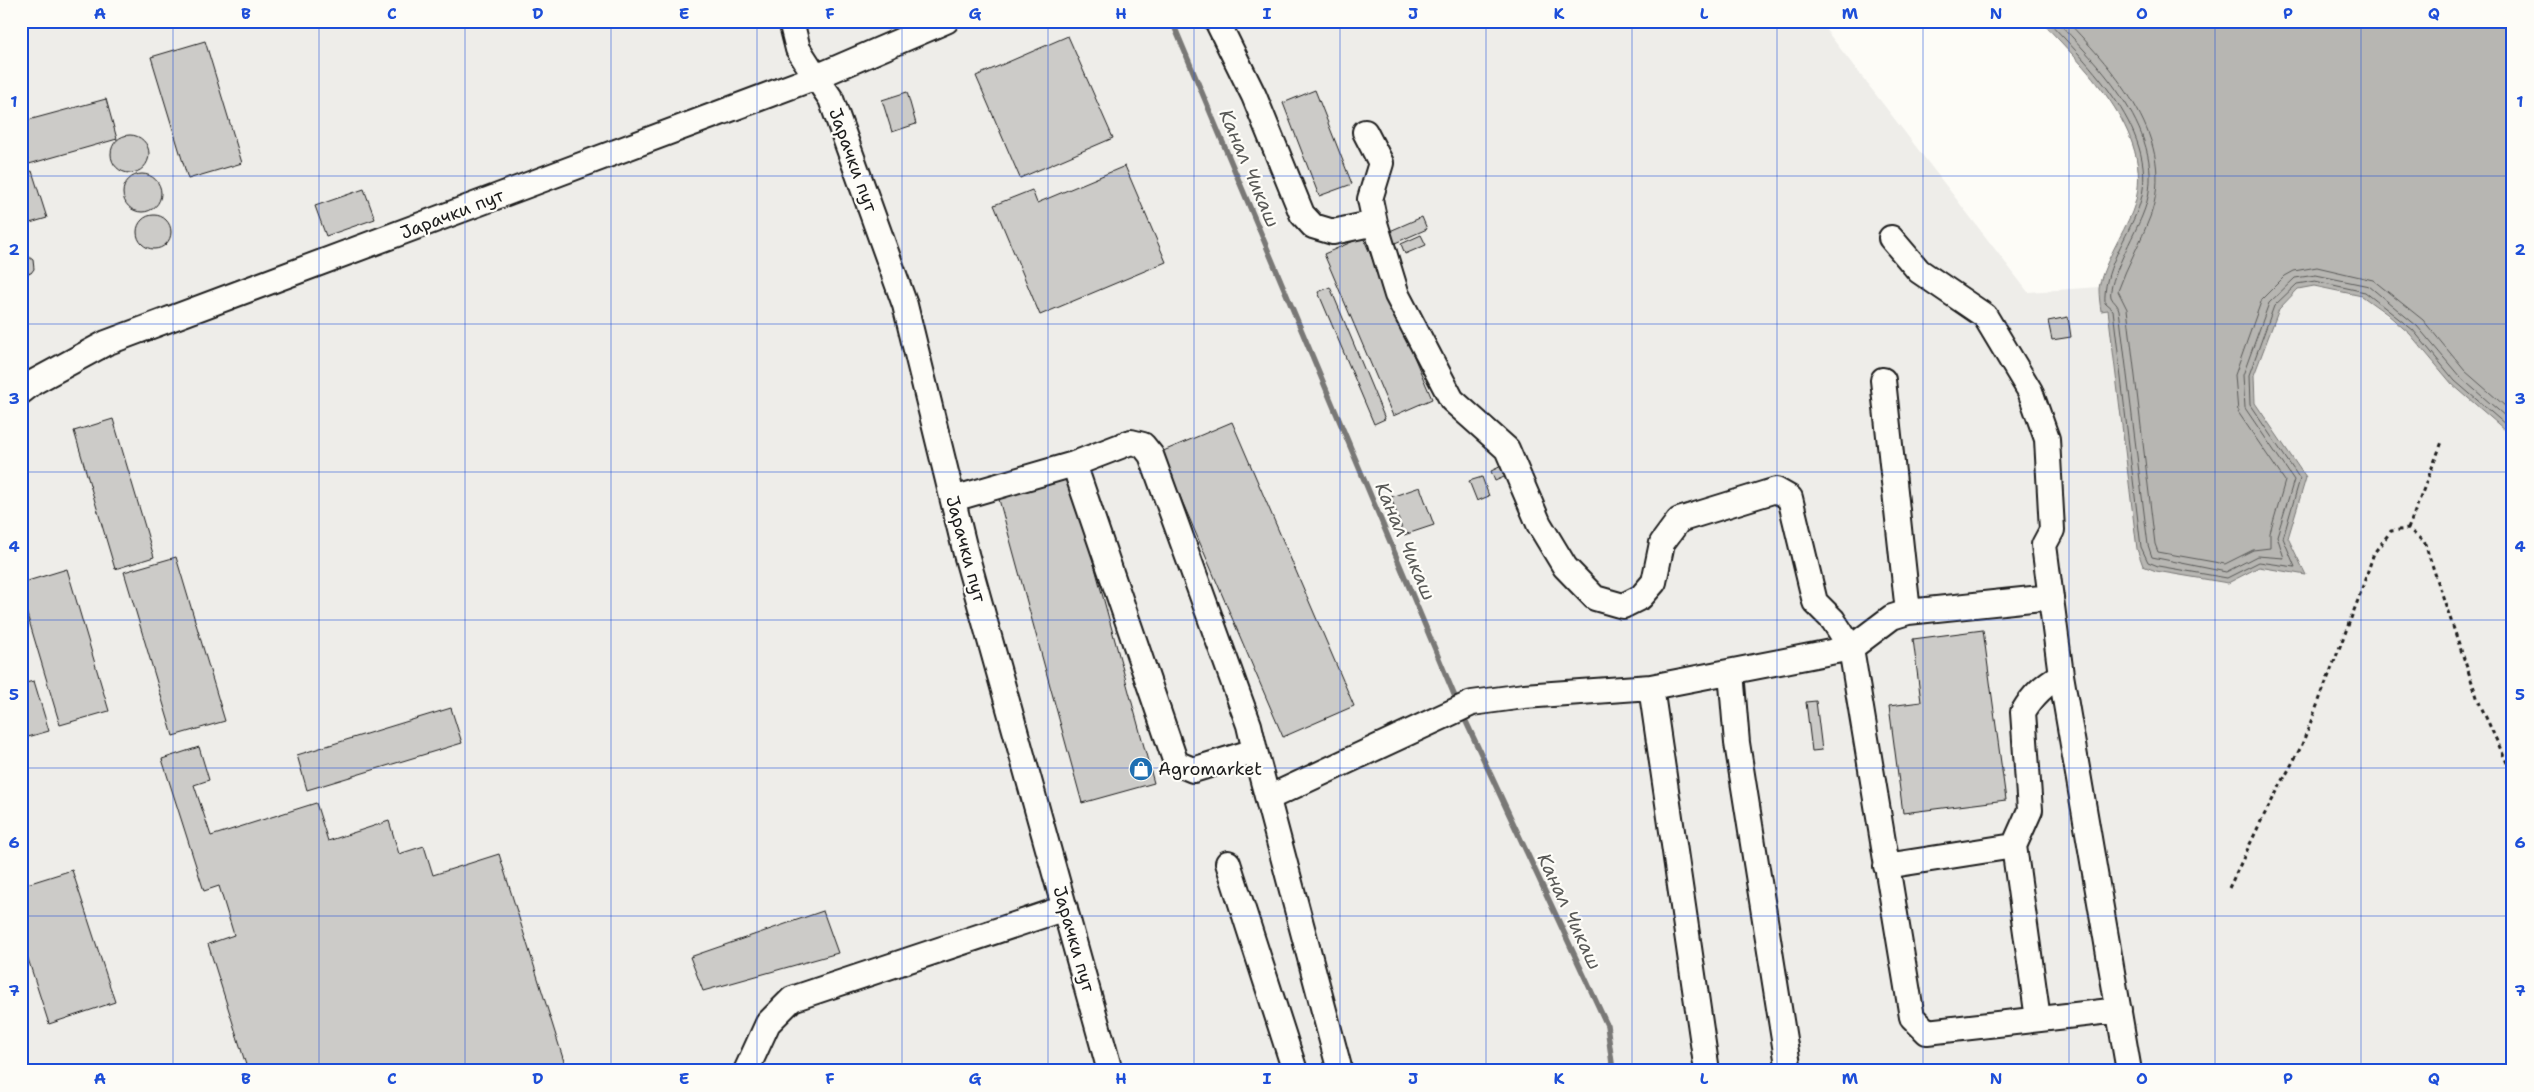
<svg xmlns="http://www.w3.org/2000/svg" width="2534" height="1092" viewBox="0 0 2534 1092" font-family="'Shantell Sans',sans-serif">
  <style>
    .built { fill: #eeede9 }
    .green { fill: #e0dfdb; stroke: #7e7e7c }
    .water { fill: #b7b6b2; stroke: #797876 }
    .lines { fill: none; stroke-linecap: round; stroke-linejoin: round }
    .shore { stroke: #5a5a58; stroke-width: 1 }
    .stream { stroke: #797876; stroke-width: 5.5 }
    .building { fill: #cccbc8; stroke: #1c1c1c }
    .minor-casing { stroke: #1c1c1c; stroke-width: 28 }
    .path { stroke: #1c1c1c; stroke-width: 3; stroke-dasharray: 4 4; stroke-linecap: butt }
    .minor { stroke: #fdfcf7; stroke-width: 24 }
    .grid { fill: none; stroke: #1d4ed8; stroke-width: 1; stroke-opacity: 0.55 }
    .labels { text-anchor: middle; stroke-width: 4.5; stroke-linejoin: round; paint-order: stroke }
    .street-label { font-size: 18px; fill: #1c1c1c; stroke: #fdfcf7 }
    .poi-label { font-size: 18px; fill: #1c1c1c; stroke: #fdfcf7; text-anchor: start }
    .water-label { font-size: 19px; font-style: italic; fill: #5a5a58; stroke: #fdfcf7 }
    .neatline { fill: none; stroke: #1d4ed8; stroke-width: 2 }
    .grid-label { font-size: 16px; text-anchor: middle; font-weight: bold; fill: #1d4ed8 }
  </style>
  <rect width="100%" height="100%" fill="#fdfcf7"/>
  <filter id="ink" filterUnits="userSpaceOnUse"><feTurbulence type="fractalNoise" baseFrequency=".02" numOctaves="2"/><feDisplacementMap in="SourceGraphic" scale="10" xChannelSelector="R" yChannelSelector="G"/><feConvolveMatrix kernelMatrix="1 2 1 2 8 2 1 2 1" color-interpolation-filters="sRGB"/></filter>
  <g filter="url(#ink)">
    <path class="built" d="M21,21H1819L2028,292L2099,287L2101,311L2108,309L2137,549L2144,566L2228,583L2259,567L2288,539L2306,478L2255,403L2254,375L2279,309L2298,289L2314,286L2362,296L2410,334L2452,384L2513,437V1071H21Z"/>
    <path class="green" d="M88,21H115L90,28Z"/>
    <path class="water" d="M2041,21H2513V437L2452,384L2410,334L2387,314L2362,296L2314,286L2298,289L2279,309L2254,375L2255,403L2306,478L2288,538L2306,575L2259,567L2228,583L2156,571L2143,566L2137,549L2108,310L2101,311C2100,304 2099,296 2099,289C2101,268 2124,232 2132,212C2161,139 2086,69 2041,21Z"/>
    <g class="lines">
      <path class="shore" d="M2048,21C2093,69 2168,142 2136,214C2124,242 2103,272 2105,303L2113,310L2141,547L2148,562L2158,566L2227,578L2259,562L2295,567L2283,538L2300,479L2250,405L2249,375L2274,306L2297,284L2315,281L2365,292L2413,330L2455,381L2513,431
        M2057,21C2104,71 2174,141 2142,216C2136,231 2107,283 2111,297C2113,302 2118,304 2119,310L2148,545L2152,557L2226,572L2257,556L2284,558L2277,536L2294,480L2245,408L2243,375L2269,303L2295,278L2316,275L2369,286L2417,326L2460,377L2513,423
        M2067,21C2116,73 2178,140 2150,217C2141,242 2127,265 2118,291L2127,309L2155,544L2158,552L2225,564L2253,550L2270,548V533L2285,481L2238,412L2235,375L2262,299L2285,276L2294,271L2317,267L2373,280L2423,320L2465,371L2513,413"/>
      <path class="stream" d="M1172,21L1458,704
        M1462,713L1607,1025L1613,1071"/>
    </g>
    <path class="building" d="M1068,36L1113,138L1020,178L976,76Z
      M205,41L242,163L188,179L151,57Z
      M1315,90L1352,184L1319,196L1283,103Z
      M907,92L916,124L892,132L882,100Z
      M106,99L117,139L29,164L21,137V122Z
      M111 154a19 19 0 1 1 38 0a19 19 0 1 1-38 0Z
      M1125,166L1166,262L1040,315L994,205L1032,190L1037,203Z
      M32,171L47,218L30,223L21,193V174Z
      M123 193a19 19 0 1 1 38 0a19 19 0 1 1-38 0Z
      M364,189L375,219L326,236L315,206Z
      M137 232a17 17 0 1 1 34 0a17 17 0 1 1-34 0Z
      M1422,217L1427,229L1395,243L1390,231Z
      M1421,235L1426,245L1405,254L1401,244Z
      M21,236L27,244V248L21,253Z
      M1363,237L1432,399L1393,416L1324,254Z
      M29,257L33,260L34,269L31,273L22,275L21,258Z
      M1330,287L1385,419L1374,424L1318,292Z
      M2068,317L2071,337L2052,340L2048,321Z
      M113,419L154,557L115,569L74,431Z
      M1232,422L1354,706L1283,737L1161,452Z
      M1506,464L1511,474L1495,481L1491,471Z
      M1069,473L1154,783L1082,803L997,492Z
      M1482,477L1489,496L1477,501L1469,481Z
      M1420,487L1434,525L1404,535L1391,497Z
      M176,557L225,721L173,736L124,572Z
      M67,569L109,711L60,725L21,594V583Z
      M1983,630L2006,800L1903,813L1889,706L1921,702L1913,639Z
      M34,681L49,731L21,739V684Z
      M1816,701L1822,750L1812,751L1806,702Z
      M451,708L462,743L307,790L297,755Z
      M199,747L209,780L194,785L211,836L316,803L328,841L389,821L399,854L424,846L433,875L499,854L567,1071H229L246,1065L208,944L234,935L219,886L204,891L162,759Z
      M72,870L115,1002L49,1024L21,937V886Z
      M823,911L838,953L703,991L690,957Z"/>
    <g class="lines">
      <g class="minor-casing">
        <path id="minor" d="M791,21L798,49L816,77L946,21
          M1217,21L1254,96L1302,214L1313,226L1333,232L1375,223
          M1365,132L1381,163L1370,199L1375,223L1397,295L1452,400L1507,449L1539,524L1565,567L1595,598L1623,606L1641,597L1654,582L1662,543L1679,520L1776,490L1790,498L1815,602L1833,620L1851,648L1912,1017L1927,1032L2119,1010
          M1891,238L1919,271L1985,316L2030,391L2047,439L2052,530L2044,545L2061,675L2129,1071
          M1883,380L1908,612
          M21,392L34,382L106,343L816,77L831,99L905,305L966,554L1110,1071
          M1074,464L1131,442L1143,445L1151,455L1249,725L1255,751
          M953,499L1074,464L1176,763L1193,770L1255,751L1340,1071
          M1731,672L1737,743L1789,1071
          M1651,687L1707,1071
          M1268,798L1472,703L1524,696L1651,687L1851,648L1892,617L1908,612L2051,597
          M1228,863L1295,1071
          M1886,866L2014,846
          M2038,1019L2014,846L2030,810L2023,712C2033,695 2044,685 2061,675
          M746,1071L768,1023L792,999L1065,908"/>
      </g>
      <path class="path" d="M2408,529L2442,442
        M2229,888L2262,819L2301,747L2358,600L2374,553L2391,531L2408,529L2424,541L2478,700L2513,776"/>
      <use href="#minor" class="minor"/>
    </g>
  </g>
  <path class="grid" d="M173,21V1071M319,21V1071M465,21V1071M611,21V1071M757,21V1071M902,21V1071M1048,21V1071M1194,21V1071M1340,21V1071M1486,21V1071M1632,21V1071M1777,21V1071M1923,21V1071M2069,21V1071M2215,21V1071M2361,21V1071M21,176H2513M21,324H2513M21,472H2513M21,620H2513M21,768H2513M21,916H2513"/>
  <defs>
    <g id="shop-disc" transform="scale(1.25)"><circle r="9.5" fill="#1f6fb2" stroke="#fdfcf7"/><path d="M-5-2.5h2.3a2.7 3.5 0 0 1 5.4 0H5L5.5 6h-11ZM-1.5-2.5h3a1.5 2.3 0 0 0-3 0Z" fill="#fff"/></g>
  </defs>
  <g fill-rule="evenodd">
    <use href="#shop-disc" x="1141" y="769"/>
  </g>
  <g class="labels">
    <g class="street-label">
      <text transform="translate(853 160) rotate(70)" y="6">Јарачки пут</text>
      <text transform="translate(452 214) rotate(-21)" y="6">Јарачки пут</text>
      <text transform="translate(966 549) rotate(75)" y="6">Јарачки пут</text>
      <text transform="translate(1074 939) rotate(74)" y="6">Јарачки пут</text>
    </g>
    <g class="poi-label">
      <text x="1158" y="775">Agromarket</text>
    </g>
    <g class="water-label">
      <text transform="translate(1250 168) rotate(67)" y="7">Канал Чикаш</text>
      <text transform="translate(1406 541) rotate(67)" y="7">Канал Чикаш</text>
      <text transform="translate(1570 911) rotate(65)" y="7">Канал Чикаш</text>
    </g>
  </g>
  <rect width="2534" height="1092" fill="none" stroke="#fdfcf7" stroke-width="55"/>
  <rect x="28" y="28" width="2478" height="1036" class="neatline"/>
  <g class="grid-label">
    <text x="100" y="19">A</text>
    <text x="246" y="19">B</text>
    <text x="392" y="19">C</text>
    <text x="538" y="19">D</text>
    <text x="684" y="19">E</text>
    <text x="830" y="19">F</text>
    <text x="975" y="19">G</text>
    <text x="1121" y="19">H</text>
    <text x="1267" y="19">I</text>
    <text x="1413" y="19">J</text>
    <text x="1559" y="19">K</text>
    <text x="1704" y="19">L</text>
    <text x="1850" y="19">M</text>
    <text x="1996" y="19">N</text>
    <text x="2142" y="19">O</text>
    <text x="2288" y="19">P</text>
    <text x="2434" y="19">Q</text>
    <text x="14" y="107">1</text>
    <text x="2520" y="107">1</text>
    <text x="14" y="255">2</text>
    <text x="2520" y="255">2</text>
    <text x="14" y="404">3</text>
    <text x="2520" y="404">3</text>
    <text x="14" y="552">4</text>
    <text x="2520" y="552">4</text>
    <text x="14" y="700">5</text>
    <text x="2520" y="700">5</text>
    <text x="14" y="848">6</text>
    <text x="2520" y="848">6</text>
    <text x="14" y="996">7</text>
    <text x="2520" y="996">7</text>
    <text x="100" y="1084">A</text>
    <text x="246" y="1084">B</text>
    <text x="392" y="1084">C</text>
    <text x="538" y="1084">D</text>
    <text x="684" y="1084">E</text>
    <text x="830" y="1084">F</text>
    <text x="975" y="1084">G</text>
    <text x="1121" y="1084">H</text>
    <text x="1267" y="1084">I</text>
    <text x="1413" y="1084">J</text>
    <text x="1559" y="1084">K</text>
    <text x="1704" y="1084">L</text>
    <text x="1850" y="1084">M</text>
    <text x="1996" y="1084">N</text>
    <text x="2142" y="1084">O</text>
    <text x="2288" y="1084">P</text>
    <text x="2434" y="1084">Q</text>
  </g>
</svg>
